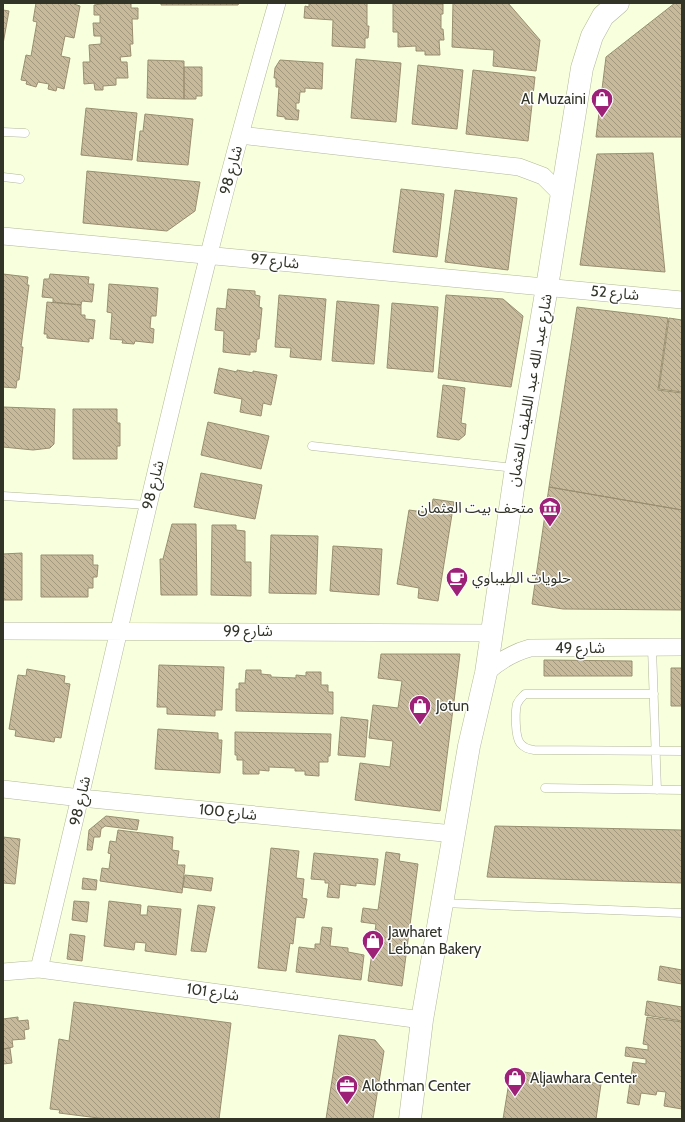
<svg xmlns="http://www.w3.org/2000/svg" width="685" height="1122" viewBox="0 0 685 1122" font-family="Cabin,'Noto Sans Arabic',sans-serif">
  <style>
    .building { fill: url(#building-back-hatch); stroke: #9a8e70 }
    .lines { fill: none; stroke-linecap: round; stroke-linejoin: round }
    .lane-casing { stroke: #b2b898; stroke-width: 9 }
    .street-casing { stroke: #b2b898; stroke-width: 18 }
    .secondary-casing { stroke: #b2b898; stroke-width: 23 }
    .lane { stroke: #fff; stroke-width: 8 }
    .street { stroke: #fff; stroke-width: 17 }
    .secondary { stroke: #fff; stroke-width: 22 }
    .labels { text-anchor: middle; stroke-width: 3; stroke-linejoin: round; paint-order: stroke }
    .poi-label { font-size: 15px; fill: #323428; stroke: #fff; text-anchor: start }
    .street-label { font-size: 15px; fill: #323428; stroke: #fff }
  </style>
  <defs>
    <pattern id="building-back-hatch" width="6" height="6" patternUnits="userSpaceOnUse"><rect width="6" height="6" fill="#c6ba9b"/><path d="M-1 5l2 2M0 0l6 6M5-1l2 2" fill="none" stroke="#a1987e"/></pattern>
  </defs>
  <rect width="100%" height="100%" fill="#f8ffdd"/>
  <path class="building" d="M36,3H74V4L80,6L74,38L65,36L61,56L70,58L64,89L57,87L56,91L48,89L49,84L38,82L36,87L26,84L27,81L21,80L26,55L31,56L37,22L33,21Z
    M109,3H131V8H138V19H132L133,44H130L131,56L120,57L121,62H127L128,78H116V85L103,86V90H95L94,83L84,84L83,62H90L89,45L101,44V36H94L93,23H100V15H94V5Z
    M161,3H191V5H161Z
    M191,3H239L238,5H191Z
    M309,3H367V26H369L368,38H365V48L332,46L333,20L304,18L305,6L309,7Z
    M393,3L443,4V14H441V29H443L444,40H439L440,55H425V51H416V46L398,47V32H393Z
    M453,3H508L540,40L536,71L493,66L494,50L452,47Z
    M675,3H682V137H596L606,57Z
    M3,10L9,11L3,44Z
    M356,59L401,63L396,122L351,118Z
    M148,60L184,61V99L147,98Z
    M280,60L323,63L322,89L305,88V92H300L299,103H296V110H299L298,120L285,119V117L277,116L279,87H276V78H274L275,68Z
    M418,65L463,70L457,129L412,124Z
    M184,67H202V96H196V99H184Z
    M473,70L535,77L528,141L466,134Z
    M86,108L137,113L132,160L81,155Z
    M145,114L193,119L188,165L137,161L140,131H143Z
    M653,153L665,272L580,265L597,154Z
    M87,171L200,182L195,211L167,231L83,223Z
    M401,189L444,194L437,257L393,252Z
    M455,190L517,198L508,270L445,262Z
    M3,274L28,277L27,285H29L21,347H23L19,380H17L16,388L3,387Z
    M50,274L89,277L88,284H94L92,302L82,301L81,305L53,302V298L42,297L44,279H49Z
    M109,284L158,288L156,316H151L150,328L154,329L153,343L135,341L134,344L122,343L123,340L110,339L112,313L107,312Z
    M228,289L255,291V295L260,296L259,307L262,308L259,339H257L256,352H250V355L223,352L224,331L215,330L217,308L226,309Z
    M279,295L326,299L321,360L290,357L291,348L275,347Z
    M446,295L503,299L523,316L511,387L438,378Z
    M337,301L379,305L374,364L332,361Z
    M47,302L81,305V315H85V319L95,320L93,339L89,338V342L47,338V334H44Z
    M392,303L438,307L433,372L387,368Z
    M577,307L668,318L658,390L682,393V510L549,487Z
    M669,318L682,320V392L659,389Z
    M219,368L237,372V370L253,373V371L277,375L271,405L263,403L261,416L240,412L242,399L214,393Z
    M443,385L465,388L461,423L466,424L465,435L459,440L437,437Z
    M3,407L55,409L54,444L50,448L33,450L3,447Z
    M73,409H117V423H120V446H117V459H73Z
    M208,422L269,436L261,469L201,455Z
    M201,473L262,485L255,519L194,507Z
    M549,487L682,510V610L563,609L532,604Z
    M433,499L454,502L438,601L418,598L419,588L397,584L409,510L431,513Z
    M172,524H196L197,595H161L160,559H163Z
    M212,525H236V530L245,531V562H251V596L211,595Z
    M271,535L318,536L316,594L269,593Z
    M333,546L382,549L379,595L330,591Z
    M22,553V600H3V554Z
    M41,555H93V565H98L97,577H93V588H88V597H41Z
    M381,654H460L440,811L355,800L360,763L390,767L393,741L369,738L373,705L398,708L402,681L378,678Z
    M544,660L632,661V676H544Z
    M159,665L224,667L222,710H215V716L167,714V707H157Z
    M671,668H682V706H671Z
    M27,669L65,676L64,683L70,684L61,738L55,737L54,742L15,736L16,730L9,729L18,675L26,676Z
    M246,670H261V674L271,675V677L296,678V675L306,676V672H321V685H328V692H333V714L236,711V689H239V683H245Z
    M341,717L368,720L365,757L338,755Z
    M158,729L218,733V740H222L220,773L155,769Z
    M235,732L331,734L330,756H328V762H319V776L305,775V771H295V768L269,767V771L259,770V774H243V760H237V755H235Z
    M106,816L139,820L137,830L105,826L101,829L100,837H94L92,850H87L89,830Z
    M495,826L682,830V883L487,877Z
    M118,830L173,837L172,850L179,851L177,865H185L182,893L100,881L102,868L109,869L111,854L108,853L110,841L116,842Z
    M3,837L20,839L15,884L3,883Z
    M271,848L299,851L296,878L304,879L302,898L307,899L304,918L296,917L293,944L290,943L286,971L258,968Z
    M386,852L400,854L399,861L418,864L402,986L368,981L376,924L361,922L363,908L378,910Z
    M314,853L378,859L375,885L356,883V886L340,884L339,898L327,897L329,883H325V880L311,879Z
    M185,875L213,878L211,891L183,887Z
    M83,878L97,880L96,890L82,889Z
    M74,901L89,902L87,922L72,920Z
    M109,901L141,905L140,915H147L148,906L181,909L176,955L145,951L146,943L135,942L134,950L104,946Z
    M198,905L215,907L206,952L191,951Z
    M322,927L332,928L330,946L348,948V952L364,955L361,980L296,972L299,947L315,949V944H320Z
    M70,934L85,936L82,961L67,959Z
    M660,966L682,970V984L658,980Z
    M647,1001L682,1007V1021L645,1015Z
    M74,1002L231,1023L219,1119H106L59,1113L60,1110L50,1109L59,1039L69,1041Z
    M18,1017V1021L28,1020L29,1029L24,1030L25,1039L12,1040L13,1047L3,1049V1019Z
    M647,1017L682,1022V1109L664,1106L666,1092L657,1091L656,1095L641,1093L639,1105L627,1103L633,1062L646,1064V1059L625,1056L626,1047L648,1050V1045L643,1044Z
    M339,1035L375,1040L384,1051L373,1119H326Z
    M10,1048L12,1063L3,1064V1049Z
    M511,1070L601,1084L596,1119H503Z"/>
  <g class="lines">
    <g class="lane-casing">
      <path id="lane" d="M3,132L25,133
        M3,177L20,179
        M312,446L515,468
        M3,496L148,505
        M652,648L657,790
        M654,694H525C522,697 519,699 517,704C515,712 515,736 520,743C524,748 528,749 534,750L682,751
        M545,788L682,790
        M443,903L682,913"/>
    </g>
    <g class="street-casing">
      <path id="street" d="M240,135L519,167L543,176L562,195
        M3,236C230,256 456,279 682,300
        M3,631L493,633
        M486,673C499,661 512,653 530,648L682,647
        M3,789L81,798L454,834
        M39,969C97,731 149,492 209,254C230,170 253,86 277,3
        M3,972L39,969L422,1020"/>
    </g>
    <g class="secondary-casing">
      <path id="secondary" d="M410,1119L422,1020L469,746L486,673L516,468L547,287L582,68L592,36L603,16L618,3"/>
    </g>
    <use href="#lane" class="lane"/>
    <use href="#street" class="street"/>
    <use href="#secondary" class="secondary"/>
  </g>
  <defs>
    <g id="shop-pin" transform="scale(1.15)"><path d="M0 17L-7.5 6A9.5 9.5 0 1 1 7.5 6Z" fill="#9d2177" stroke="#fff"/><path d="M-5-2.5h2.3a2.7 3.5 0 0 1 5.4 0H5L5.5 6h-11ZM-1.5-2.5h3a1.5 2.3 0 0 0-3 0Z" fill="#fff"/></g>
    <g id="museum-pin" transform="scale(1.15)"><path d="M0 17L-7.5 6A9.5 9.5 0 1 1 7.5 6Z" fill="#9d2177" stroke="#fff"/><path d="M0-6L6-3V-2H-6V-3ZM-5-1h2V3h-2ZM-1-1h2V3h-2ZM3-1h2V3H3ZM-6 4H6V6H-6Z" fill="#fff"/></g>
    <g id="cafe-pin" transform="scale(1.15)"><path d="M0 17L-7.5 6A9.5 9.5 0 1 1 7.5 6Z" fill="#9d2177" stroke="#fff"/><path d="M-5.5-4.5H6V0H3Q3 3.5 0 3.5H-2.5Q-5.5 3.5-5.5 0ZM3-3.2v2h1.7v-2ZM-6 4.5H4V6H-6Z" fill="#fff"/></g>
    <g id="office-pin" transform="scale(1.15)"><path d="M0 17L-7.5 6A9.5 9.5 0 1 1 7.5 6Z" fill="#9d2177" stroke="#fff"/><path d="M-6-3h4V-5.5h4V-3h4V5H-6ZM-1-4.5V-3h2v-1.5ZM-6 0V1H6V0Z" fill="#fff"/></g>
  </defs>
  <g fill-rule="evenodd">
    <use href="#shop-pin" x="602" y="99"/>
    <use href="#museum-pin" x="550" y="508"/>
    <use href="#cafe-pin" x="457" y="578"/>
    <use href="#shop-pin" x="420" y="706"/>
    <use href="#shop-pin" x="373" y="941"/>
    <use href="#shop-pin" x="515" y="1078"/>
    <use href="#office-pin" x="347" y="1086"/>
  </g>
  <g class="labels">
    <g class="poi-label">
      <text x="586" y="104" text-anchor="end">Al Muzaini</text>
      <text x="534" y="513" text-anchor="end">متحف بيت العثمان</text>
      <text x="472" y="583">حلويات الطيباوي</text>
      <text x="436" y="711">Jotun</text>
      <text x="388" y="937">Jawharet<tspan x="388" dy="17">Lebnan Bakery</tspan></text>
      <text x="530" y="1083">Aljawhara Center</text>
      <text x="362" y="1091">Alothman Center</text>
    </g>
    <g class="street-label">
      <text transform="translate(231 170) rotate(-75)" y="5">شارع 98</text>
      <text transform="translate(275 261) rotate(6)" y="5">شارع 97</text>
      <text transform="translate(615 293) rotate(5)" y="5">شارع 52</text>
      <text transform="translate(530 390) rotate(-80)" y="5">شارع عبد الله عبد اللطيف العثمان</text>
      <text transform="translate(153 485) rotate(-76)" y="5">شارع 98</text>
      <text x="248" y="636">شارع 99</text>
      <text x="580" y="653">شارع 49</text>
      <text transform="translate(80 801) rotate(-77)" y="5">شارع 98</text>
      <text transform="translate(228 812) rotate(6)" y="5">شارع 100</text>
      <text transform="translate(213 992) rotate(8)" y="5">شارع 101</text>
    </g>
  </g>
  <rect width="685" height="1122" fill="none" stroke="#323428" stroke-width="8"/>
</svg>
